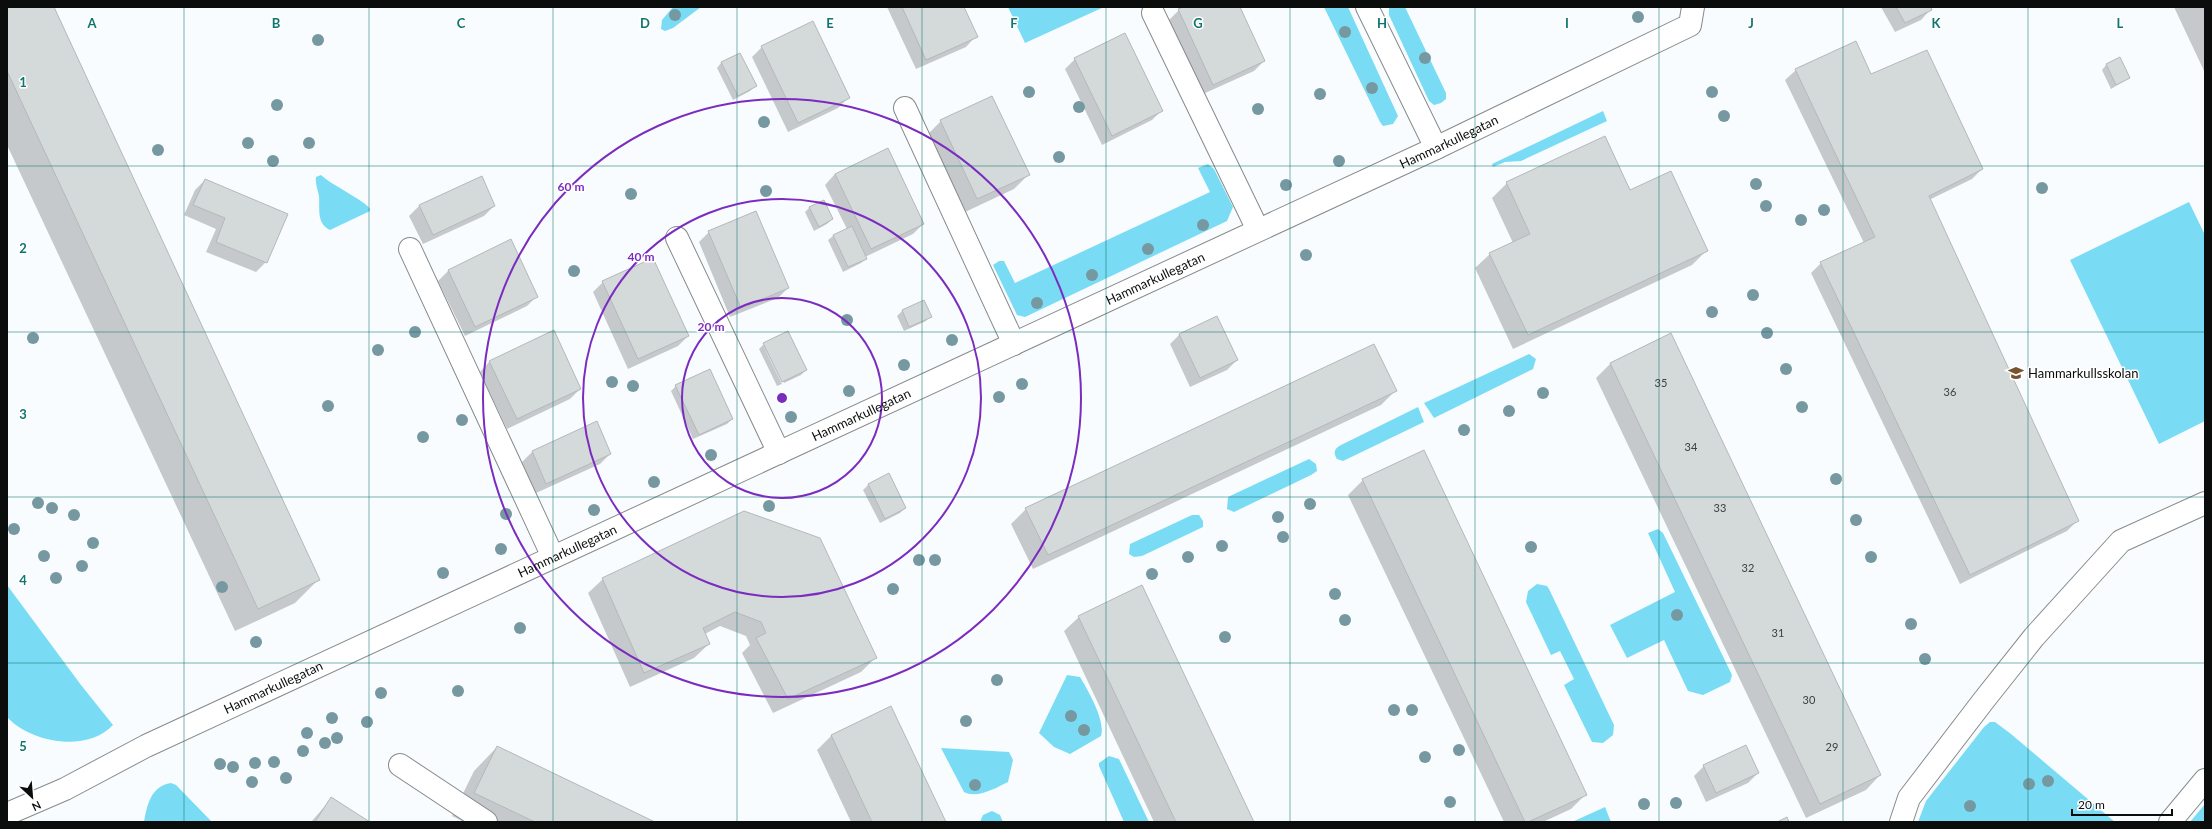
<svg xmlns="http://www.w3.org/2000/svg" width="2212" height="829" viewBox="0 0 2212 829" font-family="Lato,sans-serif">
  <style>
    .green { fill: #79dcf4 }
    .shadow { fill: #0003 }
    .building { fill: #d4d9da; stroke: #b4b8b9 }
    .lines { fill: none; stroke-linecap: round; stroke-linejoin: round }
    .minor-casing { stroke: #878b8c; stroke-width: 24 }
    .minor { stroke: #fff; stroke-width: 22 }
    .tree { fill: #7698a0 }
    .grid { fill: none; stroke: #0f766e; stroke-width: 1; stroke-opacity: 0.55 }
    .ring { fill: none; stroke: #7b2cbf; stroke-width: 2 }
    .labels { text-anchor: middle; stroke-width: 3; stroke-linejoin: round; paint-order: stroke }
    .number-label { font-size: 11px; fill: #3d4040 }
    .street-label { font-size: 13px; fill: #0b0d0d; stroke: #fff }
    .poi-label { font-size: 13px; fill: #0b0d0d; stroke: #fff; text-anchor: start }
    .grid-label { font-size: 13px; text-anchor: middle; font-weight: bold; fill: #0f766e; stroke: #fff; stroke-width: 3; stroke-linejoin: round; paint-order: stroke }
    .centre { fill: #7b2cbf; stroke: #fff; stroke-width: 2 }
    .ring-label { font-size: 12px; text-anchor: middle; font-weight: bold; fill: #7b2cbf; stroke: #fff; stroke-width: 3; stroke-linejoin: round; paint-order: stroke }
  </style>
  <rect width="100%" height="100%" fill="#f8fcfe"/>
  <path class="green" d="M673,7H701L673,28L665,31L661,29L662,20Z
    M1008,7H1104L1025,43Z
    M1324,7H1348L1398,116L1393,124L1383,126L1380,122Z
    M1389,7H1405L1446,93V99L1441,103L1434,105L1429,101L1389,15Z
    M1603,111L1607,121L1521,161L1505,162L1493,167L1492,164Z
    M1208,164L1214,169L1233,207L1227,221L1025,317L1017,315L993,265L999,261H1004L1015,283L1210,192L1198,168Z
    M321,175C330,184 367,202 370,209V211L330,230C316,223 320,209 319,196C318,190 315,184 316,177Z
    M2189,202L2205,235V421L2159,444L2070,260Z
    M1529,354L1536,359L1533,369L1434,418L1424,403Z
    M1418,407L1424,422L1343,461L1337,459C1333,452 1334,449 1341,445Z
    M1309,459L1316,464L1317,471L1311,475L1234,512L1227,509L1228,497Z
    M1192,515H1199L1203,521V527L1142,556L1134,557L1129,554L1130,544Z
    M1658,529L1663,533L1732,675L1730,682L1703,695L1688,691L1664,640L1627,658L1610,625L1675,592L1648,533Z
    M1537,584L1547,586L1549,589L1614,725L1613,735L1603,743L1592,742L1564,685L1574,679L1560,651L1551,655L1526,602L1528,591Z
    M7,585L81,685L113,725C87,753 31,743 7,717Z
    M1067,675L1080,677C1088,690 1106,722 1101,736L1070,754L1054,747L1039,733Z
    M1990,722H1995L2011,734L2115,822H1918L1926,801L1984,727Z
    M941,748L1009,752L1013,760L1008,782C996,788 977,799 964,792Z
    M1109,756L1119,759L1149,822H1124L1099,766V763Z
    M171,783L176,785L212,822H144C147,805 151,786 171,783Z
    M2205,804V822H2190Z
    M1605,807L1611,822H1572Z
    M992,811L1000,815L1003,822H980L983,815Z"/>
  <path class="shadow" d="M7,7H52L318,580L295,603L235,631L7,145Z
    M887,7H963L976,36L966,47L916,69Z
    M1185,7H1239L1264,61L1254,71L1203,94L1169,20L1179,10Z
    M1881,7H1930L1931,9L1921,20L1895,32Z
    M2174,7H2205V73Z
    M762,47L848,98L838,108L788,132L752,57Z
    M740,54L755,86L750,91L733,100L717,68L721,63Z
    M1075,59L1162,110L1152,120L1102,145L1065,69Z
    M2106,65L2129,78L2111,89L2102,70Z
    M1796,70L1871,75L1982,169L1972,179L1929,200L2077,521L2067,531L1960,584L1811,273L1821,263L1864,243L1785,80Z
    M941,121L1028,175L1014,189L963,213L926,136Z
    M1605,137L1630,191L1707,250L1692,265L1513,349L1475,268L1490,254L1513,243L1492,198L1507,183Z
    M835,174L923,224L913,234L865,257L866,259L861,263L843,272L828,240L833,236L847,229L825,185Z
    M205,180L266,262L256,272L206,252L216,229L184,215L195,190Z
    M419,206H494L484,216L423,244L409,216Z
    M810,207L832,219L827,224L814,231L805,212Z
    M709,232L788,288L778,298L730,317L699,242Z
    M511,241L537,296L527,306L465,336L438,281L448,271Z
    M603,282L688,336L678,346L628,369L593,292Z
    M924,301L930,316L926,321L904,331L897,316L902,311Z
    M788,332L806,370L801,375L784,383L763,345Z
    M1180,334L1237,360L1227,370L1190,387L1170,344Z
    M763,345L782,384L777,386L759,349Z
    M490,361L580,389L570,399L507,429L480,372Z
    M1611,363L1880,775L1866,790L1806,818L1596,378Z
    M676,386L732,419L727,424L693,439L671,391Z
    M1396,390L1381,405L1033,569L1011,524L1026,509Z
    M596,423L610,454L600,464L536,493L522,462L532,452Z
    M889,475L905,508L900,513L880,523L863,490L868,485Z
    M1363,480L1586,794L1571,809L1543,822H1504L1348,495Z
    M744,512L875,658L861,672L773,713L742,653L750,645L746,636L720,626L705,634L709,644L694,658L630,687L588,593L603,579Z
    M1079,617L1253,822H1154L1064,631Z
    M890,707L944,822H851L817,750L831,736Z
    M497,747L653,822H464L452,816L474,771Z
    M1704,766L1758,773L1748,783L1706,802L1694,776Z
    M332,798L368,822H311Z"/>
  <path class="building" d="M7,7H54L320,580L258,609L7,71Z
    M902,7H964L978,37L926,60Z
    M1183,7H1240L1265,61L1213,85L1178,9Z
    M1896,7H1931L1932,10L1905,23Z
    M813,21L850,98L798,123L761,46Z
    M1125,33L1163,111L1112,136L1074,58Z
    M1856,41L1871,74L1927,50L1983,169L1929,196L2079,521L1970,575L1820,262L1875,237L1795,69Z
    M740,53L757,86L738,96L721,62Z
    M2120,57L2130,78L2116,85L2106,64Z
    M992,96L1030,175L977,199L940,120Z
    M1605,136L1630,190L1671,171L1708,251L1528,335L1489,253L1530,234L1506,182Z
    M888,148L924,224L871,249L835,174Z
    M482,176L495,206L433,235L419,205Z
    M205,179L288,214L267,263L216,242L225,218L193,205Z
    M824,200L833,219L819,227L809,207Z
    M756,211L789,288L741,308L708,231Z
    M852,226L867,259L848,267L833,235Z
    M511,239L538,297L475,327L448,270Z
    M653,258L689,336L638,359L602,281Z
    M924,300L932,317L909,327L902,310Z
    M1217,316L1238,360L1200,378L1179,334Z
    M554,330L581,389L517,419L489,361Z
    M788,331L807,370L782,382L763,343Z
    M1671,333L1881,775L1820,804L1610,363Z
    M1374,344L1397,391L1048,555L1025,508Z
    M710,369L733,419L699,435L675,385Z
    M597,421L611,454L546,484L532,451Z
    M1424,450L1587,795L1528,822H1525L1362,479Z
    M889,473L906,508L885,519L868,484Z
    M744,511L820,538L877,658L788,699L756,638L766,633L761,622L735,612L703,628L710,644L644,673L602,578Z
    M1142,585L1254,822H1176L1078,616Z
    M891,706L946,822H872L831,735Z
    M1746,745L1759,773L1716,793L1703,765Z
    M497,746L655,822H535L474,793Z
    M331,797L370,822H315Z
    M1787,817L1789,822H1777Z"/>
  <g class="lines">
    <g class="minor-casing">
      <g id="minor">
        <path d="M1367,7L1436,148"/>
        <path d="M1153,13L1258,230"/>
        <path d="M905,108L1014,344"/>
        <path d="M677,238L779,453"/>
        <path d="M410,249L553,557"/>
        <path d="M400,765L486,822"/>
        <path id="s1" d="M7,814L65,789L146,746L1436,148L1690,25L1693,7"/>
        <path d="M1901,822L1909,798L1984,700L2034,637L2121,541L2205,503"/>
        <path d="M2170,822L2205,780"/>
      </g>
    </g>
    <use href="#minor" class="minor"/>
  </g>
  <g class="tree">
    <circle cx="675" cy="15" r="6"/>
    <circle cx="1638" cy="17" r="6"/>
    <circle cx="1345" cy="32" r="6"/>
    <circle cx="318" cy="40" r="6"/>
    <circle cx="1425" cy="58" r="6"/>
    <circle cx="1372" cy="88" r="6"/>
    <circle cx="1029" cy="92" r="6"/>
    <circle cx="1712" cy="92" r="6"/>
    <circle cx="1320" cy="94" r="6"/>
    <circle cx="277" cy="105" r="6"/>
    <circle cx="1079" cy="107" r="6"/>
    <circle cx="1258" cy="109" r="6"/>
    <circle cx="1724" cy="116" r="6"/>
    <circle cx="764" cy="122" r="6"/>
    <circle cx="248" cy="143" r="6"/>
    <circle cx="309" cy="143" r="6"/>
    <circle cx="158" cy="150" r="6"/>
    <circle cx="1059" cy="157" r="6"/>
    <circle cx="273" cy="161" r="6"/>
    <circle cx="1339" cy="161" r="6"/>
    <circle cx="1756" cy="184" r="6"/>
    <circle cx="1286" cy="185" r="6"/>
    <circle cx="2042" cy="188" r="6"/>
    <circle cx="766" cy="191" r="6"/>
    <circle cx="631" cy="194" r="6"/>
    <circle cx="1766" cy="206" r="6"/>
    <circle cx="1824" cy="210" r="6"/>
    <circle cx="1801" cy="220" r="6"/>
    <circle cx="1203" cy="225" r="6"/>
    <circle cx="1148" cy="249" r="6"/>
    <circle cx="1306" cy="255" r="6"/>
    <circle cx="574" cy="271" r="6"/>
    <circle cx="1092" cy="275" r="6"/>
    <circle cx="1753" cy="295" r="6"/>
    <circle cx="1037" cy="303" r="6"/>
    <circle cx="1712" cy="312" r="6"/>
    <circle cx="847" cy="320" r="6"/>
    <circle cx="415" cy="332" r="6"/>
    <circle cx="1767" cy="333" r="6"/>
    <circle cx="33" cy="338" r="6"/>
    <circle cx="952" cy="340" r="6"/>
    <circle cx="378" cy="350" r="6"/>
    <circle cx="904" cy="365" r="6"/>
    <circle cx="1786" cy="369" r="6"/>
    <circle cx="612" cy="382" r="6"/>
    <circle cx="1022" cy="384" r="6"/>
    <circle cx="633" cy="386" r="6"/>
    <circle cx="849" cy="391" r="6"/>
    <circle cx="1543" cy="393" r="6"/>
    <circle cx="999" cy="397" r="6"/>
    <circle cx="328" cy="406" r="6"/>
    <circle cx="1802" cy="407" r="6"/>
    <circle cx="1509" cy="411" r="6"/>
    <circle cx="791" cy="417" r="6"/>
    <circle cx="462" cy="420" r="6"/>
    <circle cx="1464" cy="430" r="6"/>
    <circle cx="423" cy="437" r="6"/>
    <circle cx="711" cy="455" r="6"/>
    <circle cx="1836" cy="479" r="6"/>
    <circle cx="654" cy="482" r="6"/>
    <circle cx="38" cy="503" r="6"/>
    <circle cx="1310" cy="504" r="6"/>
    <circle cx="769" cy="506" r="6"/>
    <circle cx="52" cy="508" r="6"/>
    <circle cx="594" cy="510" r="6"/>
    <circle cx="506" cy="514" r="6"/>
    <circle cx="74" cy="515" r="6"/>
    <circle cx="1278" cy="517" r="6"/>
    <circle cx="1856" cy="520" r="6"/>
    <circle cx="14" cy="529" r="6"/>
    <circle cx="1283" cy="537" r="6"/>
    <circle cx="93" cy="543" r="6"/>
    <circle cx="1222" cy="546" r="6"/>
    <circle cx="1531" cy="547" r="6"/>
    <circle cx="501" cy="549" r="6"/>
    <circle cx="44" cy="556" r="6"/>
    <circle cx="1188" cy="557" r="6"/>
    <circle cx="1871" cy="557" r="6"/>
    <circle cx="919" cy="560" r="6"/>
    <circle cx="935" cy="560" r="6"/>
    <circle cx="82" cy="566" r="6"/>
    <circle cx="443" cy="573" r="6"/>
    <circle cx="1152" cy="574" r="6"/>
    <circle cx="56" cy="578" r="6"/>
    <circle cx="222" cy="587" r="6"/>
    <circle cx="893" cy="589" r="6"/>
    <circle cx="1335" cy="594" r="6"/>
    <circle cx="1677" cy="615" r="6"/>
    <circle cx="1345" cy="620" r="6"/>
    <circle cx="1911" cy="624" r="6"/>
    <circle cx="520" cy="628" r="6"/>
    <circle cx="1225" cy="637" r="6"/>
    <circle cx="256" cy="642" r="6"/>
    <circle cx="1925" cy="659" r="6"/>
    <circle cx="997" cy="680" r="6"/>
    <circle cx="458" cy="691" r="6"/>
    <circle cx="381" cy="693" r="6"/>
    <circle cx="1394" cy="710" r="6"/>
    <circle cx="1412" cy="710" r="6"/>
    <circle cx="1071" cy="716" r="6"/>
    <circle cx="332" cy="718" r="6"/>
    <circle cx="966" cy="721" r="6"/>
    <circle cx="367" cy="722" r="6"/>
    <circle cx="1084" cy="730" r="6"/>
    <circle cx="307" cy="733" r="6"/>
    <circle cx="337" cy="738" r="6"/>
    <circle cx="325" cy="743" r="6"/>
    <circle cx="1459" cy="750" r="6"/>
    <circle cx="303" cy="751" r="6"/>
    <circle cx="1425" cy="757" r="6"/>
    <circle cx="274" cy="762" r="6"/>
    <circle cx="255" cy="763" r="6"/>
    <circle cx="220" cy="764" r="6"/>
    <circle cx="233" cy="767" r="6"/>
    <circle cx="286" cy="778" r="6"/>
    <circle cx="2048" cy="781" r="6"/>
    <circle cx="252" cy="782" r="6"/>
    <circle cx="2029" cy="784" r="6"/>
    <circle cx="975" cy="785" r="6"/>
    <circle cx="1450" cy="802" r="6"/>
    <circle cx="1676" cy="803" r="6"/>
    <circle cx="1644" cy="804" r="6"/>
    <circle cx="1970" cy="806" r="6"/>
  </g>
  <path class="grid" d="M184,7V822M369,7V822M553,7V822M737,7V822M922,7V822M1106,7V822M1290,7V822M1475,7V822M1659,7V822M1843,7V822M2028,7V822M7,166H2205M7,332H2205M7,497H2205M7,663H2205"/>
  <g class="ring">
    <circle cx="782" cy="398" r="100"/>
    <circle cx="782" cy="398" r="199"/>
    <circle cx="782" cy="398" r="299"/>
  </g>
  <defs>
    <g id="school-bare" transform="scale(1.2)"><path d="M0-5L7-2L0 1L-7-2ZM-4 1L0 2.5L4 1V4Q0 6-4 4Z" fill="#78542e" stroke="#fff" stroke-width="2.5" paint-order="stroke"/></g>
  </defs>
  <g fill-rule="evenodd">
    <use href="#school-bare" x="2016" y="373"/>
  </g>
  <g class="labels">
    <g class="number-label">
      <text x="1661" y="387">35</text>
      <text x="1950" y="396">36</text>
      <text x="1691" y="451">34</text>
      <text x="1720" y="512">33</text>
      <text x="1748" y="572">32</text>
      <text x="1778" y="637">31</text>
      <text x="1809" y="704">30</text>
      <text x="1832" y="751">29</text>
    </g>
    <g class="street-label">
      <text dy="5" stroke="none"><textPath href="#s1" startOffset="1591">Hammarkullegatan</textPath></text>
      <text dy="5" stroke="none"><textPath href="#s1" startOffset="1267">Hammarkullegatan</textPath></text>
      <text dy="5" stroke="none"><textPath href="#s1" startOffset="943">Hammarkullegatan</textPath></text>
      <text dy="5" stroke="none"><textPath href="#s1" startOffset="619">Hammarkullegatan</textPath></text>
      <text dy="5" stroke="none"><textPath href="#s1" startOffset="295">Hammarkullegatan</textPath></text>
    </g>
    <g class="poi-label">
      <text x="2028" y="378">Hammarkullsskolan</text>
    </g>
  </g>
  <g class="grid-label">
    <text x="92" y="28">A</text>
    <text x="276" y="28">B</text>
    <text x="461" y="28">C</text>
    <text x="645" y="28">D</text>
    <text x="830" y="28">E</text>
    <text x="1014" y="28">F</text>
    <text x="1198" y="28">G</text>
    <text x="1382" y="28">H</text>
    <text x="1567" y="28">I</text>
    <text x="1751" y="28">J</text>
    <text x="1936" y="28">K</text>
    <text x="2120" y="28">L</text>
    <text x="23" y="87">1</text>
    <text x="23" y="253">2</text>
    <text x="23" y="419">3</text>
    <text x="23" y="585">4</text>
    <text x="23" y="751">5</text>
  </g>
  <circle cx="782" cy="398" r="6" class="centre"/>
  <g class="ring-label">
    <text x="571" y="191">60 m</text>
    <text x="641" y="261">40 m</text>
    <text x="711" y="331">20 m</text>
  </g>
  <rect width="2212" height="829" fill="none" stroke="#0b0d0d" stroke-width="16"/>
  <g transform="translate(32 797) rotate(154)" stroke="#ffffff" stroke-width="3" paint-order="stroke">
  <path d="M0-3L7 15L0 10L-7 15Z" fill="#0b0d0d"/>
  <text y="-6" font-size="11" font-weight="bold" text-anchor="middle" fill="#0b0d0d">N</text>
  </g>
  <path d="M2072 809v6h100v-6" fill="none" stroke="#0b0d0d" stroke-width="2"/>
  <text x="2078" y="809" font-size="12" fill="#0b0d0d" stroke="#ffffff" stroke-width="3" paint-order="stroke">20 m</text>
</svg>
